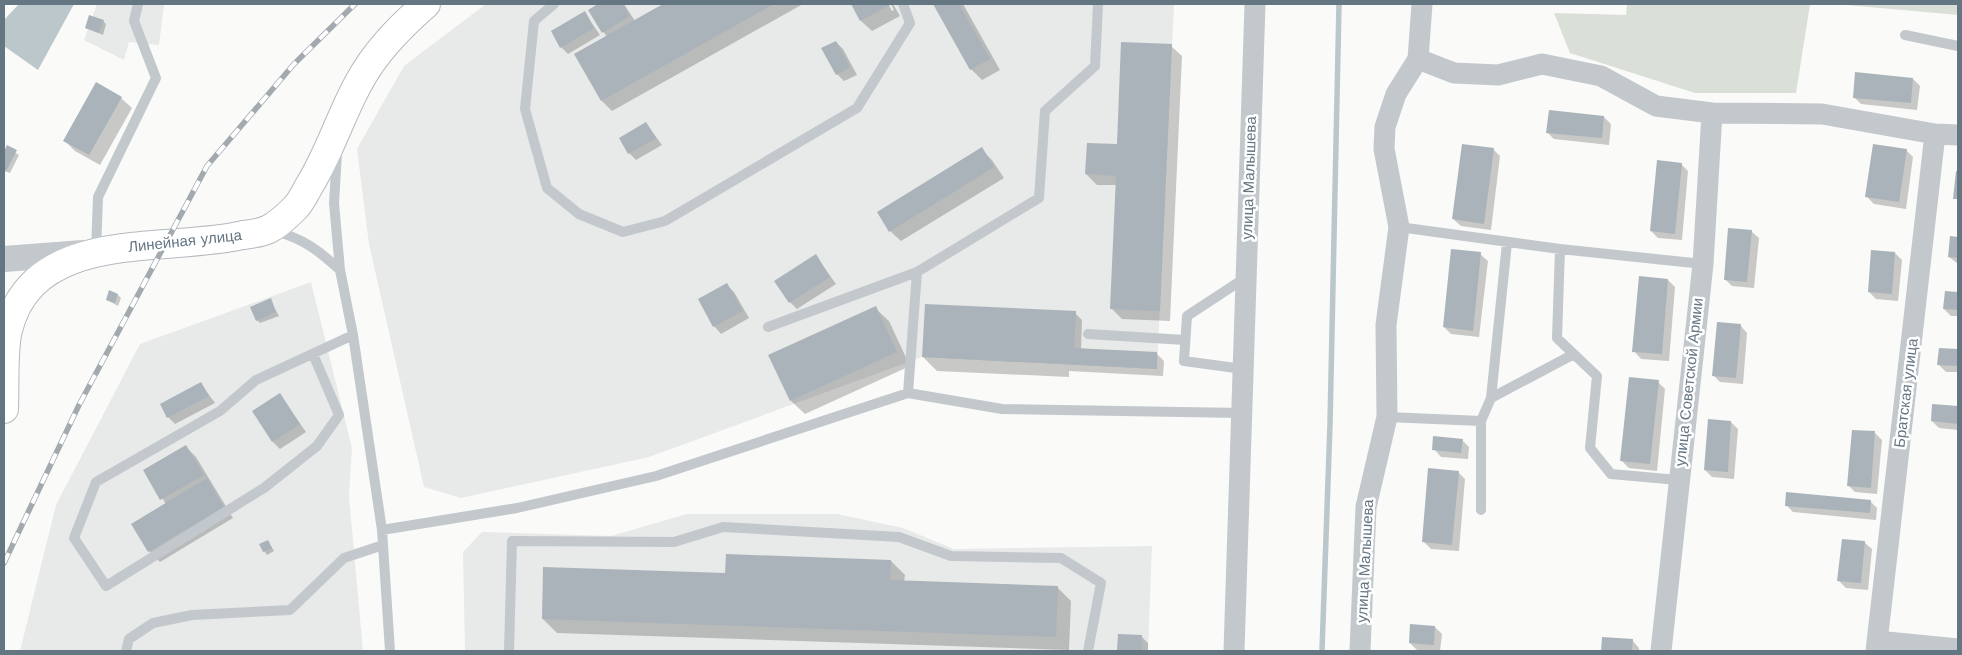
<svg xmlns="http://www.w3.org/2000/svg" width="1962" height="655" viewBox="0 0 1962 655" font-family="'Work Sans',sans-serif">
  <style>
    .built { fill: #e8e9e9 }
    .green { fill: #dadfd7 }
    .water { fill: #bbc7cb }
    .shadow { fill: #0003 }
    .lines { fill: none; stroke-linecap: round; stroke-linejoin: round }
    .stream { stroke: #bbc7cb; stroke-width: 5.5 }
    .building { fill: #aab3b9 }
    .primary-casing { stroke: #b5babe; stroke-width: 30 }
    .service { stroke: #c3c8cc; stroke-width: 10 }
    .minor { stroke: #c3c8cc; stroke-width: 21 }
    .tertiary { stroke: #c3c8cc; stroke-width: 26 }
    .primary { stroke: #fff; stroke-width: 28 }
    .rail-casing { stroke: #a2aab0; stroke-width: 5.5 }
    .rail { stroke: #fff; stroke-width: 4; stroke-dasharray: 11; stroke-linecap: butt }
    .labels { text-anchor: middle; stroke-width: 5; stroke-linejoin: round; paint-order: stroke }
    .street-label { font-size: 15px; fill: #657683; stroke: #fff }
  </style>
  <rect width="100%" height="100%" fill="#fafaf8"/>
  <path class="built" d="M97,4H164L159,45L129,42L124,60L84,40Z
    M486,4H1174L1157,369L922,357L649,457L461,498L424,487L369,244L357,149L404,66Z
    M311,282L352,448L349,496L363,651H20L56,505L140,344Z
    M687,514H837L903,528L954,549L1152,546L1148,651H465L463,552L482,532L611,536Z"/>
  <path class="green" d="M1627,4H1810L1796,93H1695L1570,53L1554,13L1626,15Z
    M1836,4H1958V15Z"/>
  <path class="water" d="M19,4H74L38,70L4,46V20Z"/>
  <path class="shadow" d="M600,4H624L635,21L665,4H803L612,111L602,101L607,37L589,10Z
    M852,4H888L892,11L894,10L891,4H893L900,16L872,31L861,21Z
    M934,4H963L1000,70L982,80L971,69Z
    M585,13L600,35L568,54L561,47Z
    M103,21L106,24L103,35L86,28Z
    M836,42L843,49L857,75L844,81L837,74Z
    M1171,46L1182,56L1170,321L1122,319L1112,309L1117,185H1097L1086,174L1118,145Z
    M1913,79L1920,86L1917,110L1861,104L1854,97Z
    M121,98L132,108L100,165L75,151L64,140Z
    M1604,117L1611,124L1609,145L1554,139L1547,132Z
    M646,123L662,145L636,160L629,153Z
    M7,147L19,155L10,173L4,171V154Z
    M981,149L992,160L1004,178L901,241L890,231Z
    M1493,149L1500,156L1491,230L1461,226L1453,219Z
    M1906,150L1913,157L1906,209L1874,204L1867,197Z
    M1681,164L1688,171L1682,240L1658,238L1651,231Z
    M1751,231L1759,238L1754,288L1732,286L1725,279Z
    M1951,238H1958V264L1949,257Z
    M1895,253L1902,260L1898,301L1876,299L1869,292Z
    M1480,254L1488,261L1479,337L1451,334L1444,327Z
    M816,256L836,284L797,309L790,302Z
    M1668,280L1675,287L1669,361L1641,359L1634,351Z
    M727,285L734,292L749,318L721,334L714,326L699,300Z
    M1946,292L1958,293V316H1951L1944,309Z
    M118,295L121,298L118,306L107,300Z
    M270,300L279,316L260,323L257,320Z
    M875,308L889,321L910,366L805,414L791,401Z
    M1075,313L1082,320L1081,350L1157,354L1164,361L1163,376L1069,371V377L937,371L923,357Z
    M1740,325L1747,333L1743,384L1720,382L1713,375Z
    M1940,349L1958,351V372H1946L1939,365Z
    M1658,382L1665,389L1657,471L1629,468L1622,461Z
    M201,384L215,403L175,424L168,417Z
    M280,395L306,432L280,449L273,442Z
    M1934,405L1958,407V430L1939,428L1932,421Z
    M1731,422L1738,429L1734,479L1712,477L1705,470Z
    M1875,433L1882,440L1877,494L1855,492L1848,485Z
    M1462,440L1469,447L1468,459L1441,457L1434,449Z
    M186,447L196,457L233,518L160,562L149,551L166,504L144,471Z
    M1458,472L1465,479L1459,551L1431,549L1424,542Z
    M1870,501L1877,508L1876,520L1793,512L1786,505Z
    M268,541L274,551L267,555L264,551Z
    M1864,542L1872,549L1868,590L1846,588L1839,581Z
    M891,561L905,575L904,582L1057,587L1071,601L1069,650L557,633L543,619L727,574Z
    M1435,627L1442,634L1440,651L1417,650L1410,643Z
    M1119,635L1141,636L1148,643V651H1118Z
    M1603,638L1632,640L1639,648V651H1602Z"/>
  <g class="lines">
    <path class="stream" d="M1322,651L1330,424L1339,4"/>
  </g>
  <path class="building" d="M598,4H623L630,16L602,33L588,10Z
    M663,4H774L601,101L574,54Z
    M851,4H892L860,21Z
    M933,4H959L990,59L970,70Z
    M585,11L594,28L560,48L551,31Z
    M89,15L104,20L99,33L85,28Z
    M836,41L850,67L836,75L821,48Z
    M1121,42L1172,44L1160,311L1110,309L1116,176L1085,174L1087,143L1117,144Z
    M1855,72L1913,78L1911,103L1853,98Z
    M96,82L122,97L89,155L63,141Z
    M1549,110L1604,116L1602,138L1546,133Z
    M646,122L656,138L628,154L619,138Z
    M1462,144L1494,148L1484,224L1452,219Z
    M1873,144L1907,149L1899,202L1865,197Z
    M7,145L17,150L6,171L4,170V151Z
    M982,147L994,167L889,232L877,212Z
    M1657,160L1682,163L1675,234L1650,231Z
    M1956,171L1958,172V199H1953Z
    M1728,228L1752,230L1747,282L1724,280Z
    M1950,236L1958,237V258L1948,257Z
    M1451,249L1481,252L1473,331L1443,327Z
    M1871,250L1895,252L1892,294L1868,292Z
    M816,254L830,277L789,303L774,281Z
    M1639,276L1668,279L1662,354L1632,352Z
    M727,283L743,311L713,327L698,299Z
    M109,290L118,294L115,303L106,300Z
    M1945,291L1958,292V310L1943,309Z
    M271,298L276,312L256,321L250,307Z
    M925,304L1076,311L1074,348L1157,352V369L922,357Z
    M876,306L897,352L790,401L768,355Z
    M1717,322L1741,324L1736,378L1712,376Z
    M1939,348L1958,349V366L1937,365Z
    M1629,377L1659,380L1650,464L1620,461Z
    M201,382L209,396L167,418L160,404Z
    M280,393L300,424L272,442L252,411Z
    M1932,404L1958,406V424L1931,421Z
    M1708,419L1731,421L1728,472L1704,470Z
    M1852,430L1875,431L1871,488L1847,486Z
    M1433,436L1463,439L1461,453L1432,450Z
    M186,445L204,475L160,500L143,470Z
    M1428,468L1459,471L1452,545L1422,542Z
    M207,478L224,507L148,552L131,524Z
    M1786,492L1871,500L1870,513L1785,506Z
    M1842,539L1865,541L1861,583L1837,581Z
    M268,540L272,548L263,552L259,544Z
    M726,554L891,560L890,580L1058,586L1056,637L542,619L543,567L725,573Z
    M1410,624L1435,626L1434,645L1409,643Z
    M1118,634L1142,635L1141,651H1117Z
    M1602,637L1633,639L1632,651H1601Z"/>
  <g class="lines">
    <g class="primary-casing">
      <path id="primary" d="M4,409C5,387 3,349 8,330C33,227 167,253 243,235C251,234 261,233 269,229C277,225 288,215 295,208C301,202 305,193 309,186C329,154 340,117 358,84C375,52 399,28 426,4"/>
    </g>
    <path class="service" d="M554,4L534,21L525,109L547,188L579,214L623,232L665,221L857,108L910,23L903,4
      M1905,35L1958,46
      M337,153L334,203L340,270L353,335L382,530L390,651
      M1399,227L1560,249L1703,264
      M275,231C304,239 318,250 340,270
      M1560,249L1557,338L1597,376L1590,448L1611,474L1678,480
      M96,251L98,197L156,78L134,21L138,4
      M768,327L917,272
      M1088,334L1185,340
      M313,354L339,415L317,446L264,488L106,586L74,538L96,482L220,411L256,380L353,335
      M1243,369L1184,361L1187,316L1245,278
      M908,393L917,272L1039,198L1045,111L1095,66L1098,4
      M1491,398L1507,243
      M1387,417L1481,421L1491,398L1574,354
      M1481,510V421
      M382,530L517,508L656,476L908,393L1002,409L1241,413
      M126,651L129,639L153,623L192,615L290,610L344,558L383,545
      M509,651L512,541L674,542L723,527L899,537L951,556L1061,558L1101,583L1088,651"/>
    <path class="minor" d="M1418,59L1454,73L1498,75L1542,64L1601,76L1656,106L1712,113L1822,114L1935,134L1958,135
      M1877,641L1958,649
      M1234,651L1255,4
      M1360,651L1366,507L1387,417L1386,325L1399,227L1384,149L1385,127L1396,94L1418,59L1422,4
      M1661,651L1703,264L1712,113
      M1876,651L1935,134"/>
    <path class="tertiary" d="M4,259L83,253"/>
    <use href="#primary" class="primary"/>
    <g class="rail-casing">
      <path id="rail" d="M4,563L79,405L207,166L294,64L355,4"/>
    </g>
    <use href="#rail" class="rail"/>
  </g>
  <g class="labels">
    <g class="street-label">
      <text transform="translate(1249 178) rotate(-88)" y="5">улица Малышева</text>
      <text transform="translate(185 241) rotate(-6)" y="5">Линейная улица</text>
      <text transform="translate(1689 382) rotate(-84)" y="5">улица Советской Армии</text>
      <text transform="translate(1906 393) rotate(-83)" y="5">Братская улица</text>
      <text transform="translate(1365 561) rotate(-87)" y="5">улица Малышева</text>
    </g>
  </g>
  <rect width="1962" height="655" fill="none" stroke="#657683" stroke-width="10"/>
</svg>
